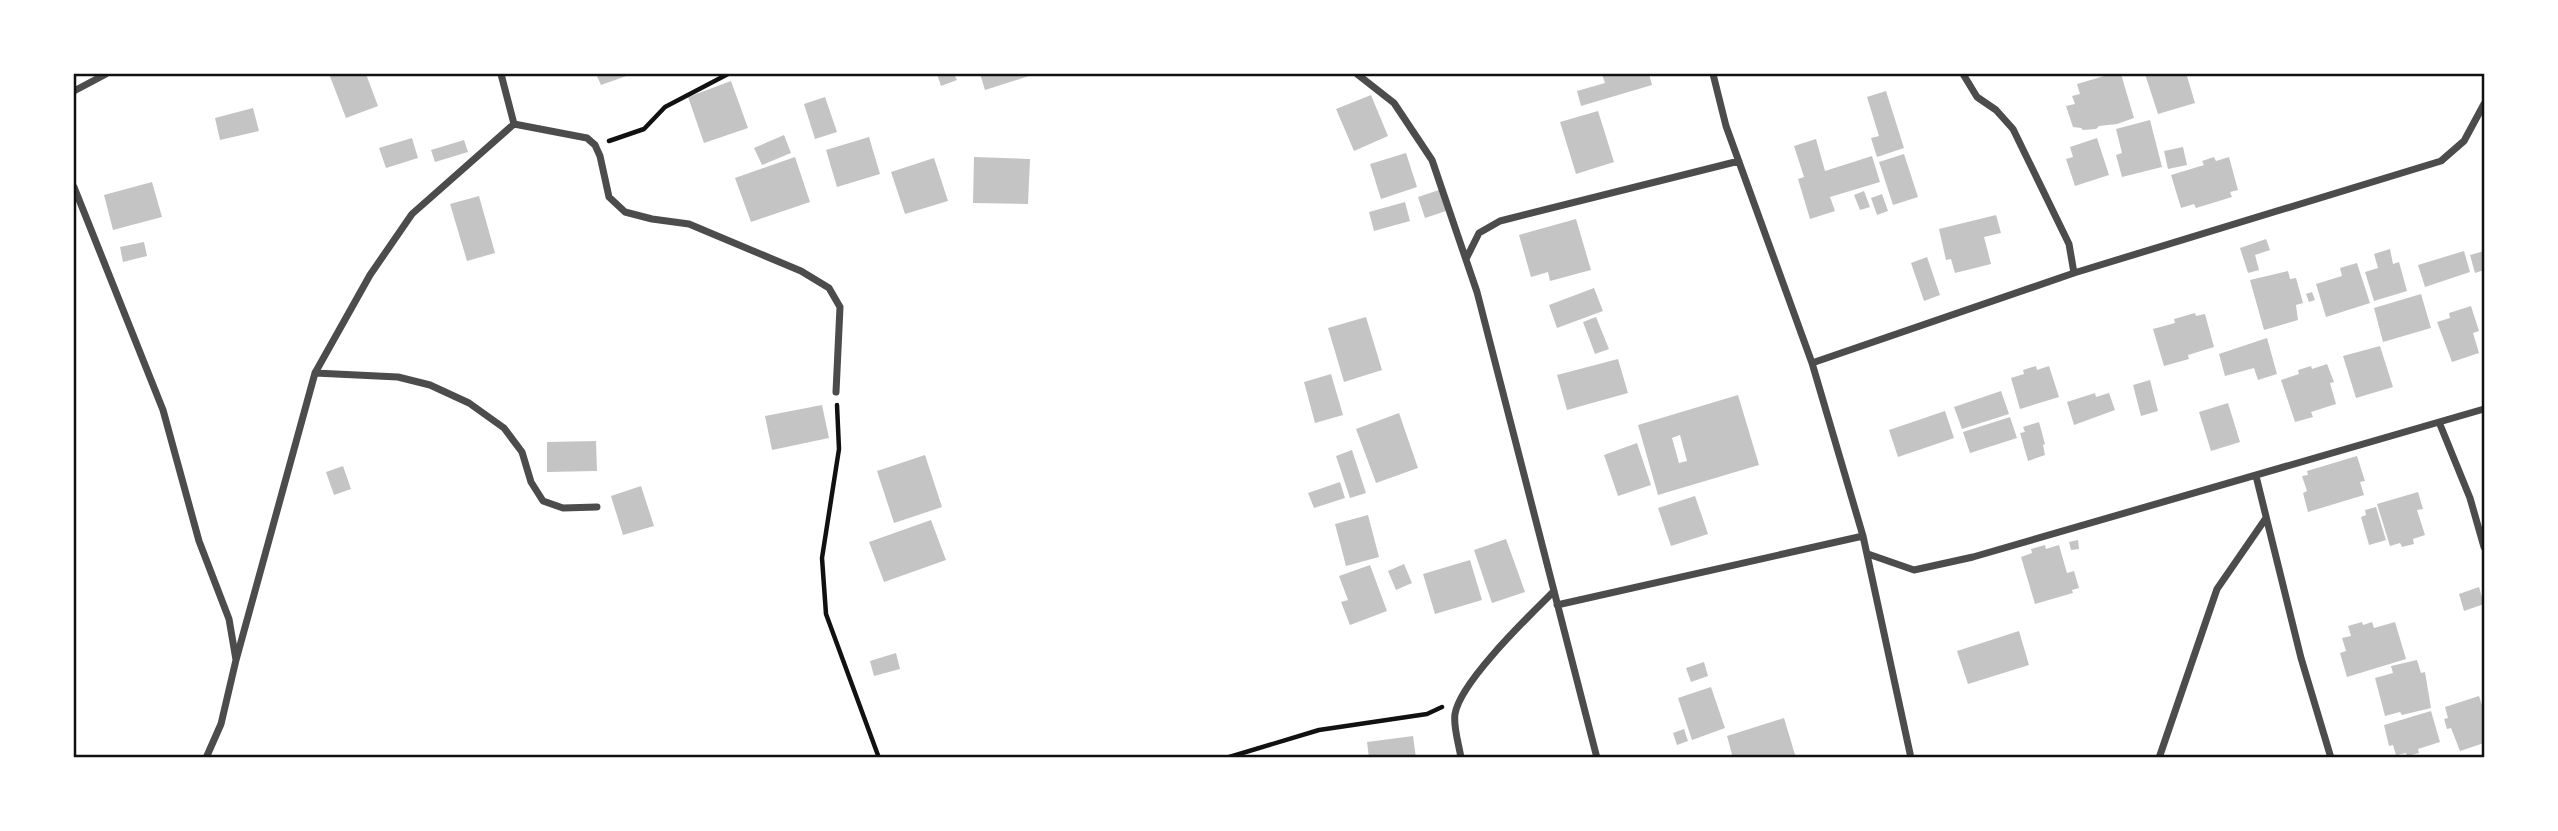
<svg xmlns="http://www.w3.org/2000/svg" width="2558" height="831" viewBox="0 0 2558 831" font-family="Helvetica,sans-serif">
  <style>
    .building { fill: #c4c4c4; fill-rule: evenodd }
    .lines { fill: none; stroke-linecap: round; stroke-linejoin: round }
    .path { stroke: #111; stroke-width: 4.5 }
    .minor { stroke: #4c4c4c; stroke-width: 7 }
    .neatline { fill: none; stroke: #111; stroke-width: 2.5 }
  </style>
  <rect width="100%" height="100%" fill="#fff"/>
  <path class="building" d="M329,74H366L378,106L346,118Z
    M596,74H632L601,85Z
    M937,74H954L957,80L941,86Z
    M980,74H1029V76L985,90Z
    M1602,74H1649L1652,85L1581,106L1577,91L1605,83Z
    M2111,74H2121L2134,118L2117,124L2099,126L2096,129L2083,130L2081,128L2073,127L2066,106L2075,104L2072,96L2080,94L2077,84Z
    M2145,74H2192L2187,76L2195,103L2158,114Z
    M731,81L748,128L704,143L688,97Z
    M1886,91L1904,148L1877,157L1871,138L1879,136L1867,97Z
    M1371,95L1388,136L1354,151L1336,109Z
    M825,97L837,132L815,139L804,104Z
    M253,108L259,131L220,140L215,118Z
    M1598,111L1614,162L1576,174L1560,122Z
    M2150,120L2162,167L2122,177L2116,155L2122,153L2116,129Z
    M784,135L791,153L762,165L754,148Z
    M869,137L880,174L837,187L826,150Z
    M412,138L418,158L386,168L379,148Z
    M2097,138L2109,175L2075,186L2066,159L2073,157L2070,147Z
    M1816,139L1825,171L1872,156L1880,182L1830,197L1835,211L1810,219L1798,179L1804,177L1794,146Z
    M464,140L468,152L435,162L431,150Z
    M2183,147L2187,165L2168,169L2164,151Z
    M1406,153L1417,187L1381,199L1370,164Z
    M1904,154L1918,197L1893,205L1879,162Z
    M795,157L810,202L751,222L735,178Z
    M974,157L1030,159L1028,204L973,203Z
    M2214,157L2216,161L2229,157L2238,190L2230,192L2232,197L2196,208L2194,204L2181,208L2171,175L2204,165L2202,161Z
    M934,158L948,201L905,214L891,172Z
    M152,182L162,217L113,230L104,195Z
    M1439,190L1446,211L1425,218L1418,197Z
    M1864,191L1870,207L1860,210L1854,195Z
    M1882,194L1888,211L1877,215L1871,198Z
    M479,196L495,253L467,261L450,204Z
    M1405,202L1410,221L1374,231L1369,212Z
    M1996,215L2001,233L1984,237L1991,264L1955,273L1951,259L1946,260L1939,229Z
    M1576,219L1591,270L1550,281L1548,272L1531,277L1519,235Z
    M2266,239L2270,250L2255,255L2259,270L2248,273L2240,248Z
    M144,242L147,256L123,262L120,247Z
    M2390,249L2393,264L2399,262L2407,291L2374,301L2365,272L2378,268L2374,254Z
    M2464,251L2470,272L2425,287L2418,265Z
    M2484,251V270L2475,273L2470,255Z
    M1927,257L1940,295L1924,301L1911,263Z
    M2357,263L2370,303L2326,317L2316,284L2342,276L2340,268Z
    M2288,271L2290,279L2296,278L2303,303L2296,305L2298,320L2264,330L2250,280Z
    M1594,288L1603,311L1557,328L1549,305Z
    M2312,292L2315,300L2309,302L2306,294Z
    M2421,294L2431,328L2383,342L2374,308Z
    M2471,306L2479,331L2473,333L2479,353L2452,362L2437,322L2450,318L2449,313Z
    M2195,313L2196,316L2205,314L2214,347L2188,355L2189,359L2164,366L2153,329L2175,323L2174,319Z
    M1366,317L1382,370L1344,382L1328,328Z
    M1596,317L1609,349L1595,354L1583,322Z
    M2267,338L2277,374L2258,380L2254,368L2225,376L2219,354Z
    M2380,346L2393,387L2356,398L2343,356Z
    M1618,359L1628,393L1567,410L1557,375Z
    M2327,364L2334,382L2330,383L2336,404L2311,412L2313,417L2295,422L2281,380L2299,374L2298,370L2311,366L2312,369Z
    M2036,366L2037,370L2049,366L2059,397L2020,409L2011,378L2024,374L2023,370Z
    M1331,374L1343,415L1315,423L1304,382Z
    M2150,380L2158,411L2141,416L2133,385Z
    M2001,391L2009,414L1962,429L1954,407Z
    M2095,393L2096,397L2109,393L2115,410L2074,425L2067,402Z
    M1738,395L1759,465L1658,495L1638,425ZM1680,435L1687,461L1679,463L1672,438Z
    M2228,403L2240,442L2211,451L2199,412Z
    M822,405L829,438L772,450L765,416Z
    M1945,411L1954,438L1898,457L1889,430Z
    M1399,413L1418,468L1376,483L1356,429Z
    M2010,417L2017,438L1970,453L1963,432Z
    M2039,422L2045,444L2043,445L2045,455L2028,461L2020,433L2025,432L2023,427Z
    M596,441L597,471L547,472V442Z
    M1637,443L1651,485L1618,496L1604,455Z
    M1352,450L1366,493L1350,498L1336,456Z
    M925,455L942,507L894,523L877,471Z
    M2357,456L2365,481L2360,482L2364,495L2308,512L2303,493L2307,491L2302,476L2308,475L2307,471Z
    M343,466L351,489L334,495L326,472Z
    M1340,482L1345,498L1314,508L1308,493Z
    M641,486L654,526L623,535L611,496Z
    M2418,492L2423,509L2417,510L2425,535L2413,539L2414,544L2402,547L2400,543L2390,546L2377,504Z
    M1695,496L1708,534L1671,546L1658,508Z
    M2376,507L2386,540L2369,545L2361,517L2366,515L2365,510Z
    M1368,515L1379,557L1346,566L1335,524Z
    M931,520L946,560L884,582L869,542Z
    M1506,539L1525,592L1492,603L1474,550Z
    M2078,540L2079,549L2071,550L2069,542Z
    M2045,545L2046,549L2059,545L2067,573L2074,571L2079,588L2072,590L2073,593L2035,604L2021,557L2032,553L2031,549Z
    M1470,560L1482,600L1435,614L1423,574Z
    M1404,564L1412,583L1396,590L1388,571Z
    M1370,565L1387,611L1350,625L1341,602L1348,600L1339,576Z
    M2479,587L2484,604L2464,611L2459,594Z
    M2362,622L2363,625L2372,622L2374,628L2395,622L2406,659L2347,677L2340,653L2346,651L2342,638L2351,636L2348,626Z
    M2019,631L2029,665L1968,684L1957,651Z
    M896,653L900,669L874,676L870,661Z
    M2417,660L2421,673L2425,672L2431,708L2402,715L2400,712L2385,716L2375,678L2393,673L2391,666Z
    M1704,662L1708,676L1691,682L1686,668Z
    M1711,687L1725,728L1692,740L1678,698Z
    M2479,696L2484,711V743L2460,751L2451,728L2447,729L2444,719L2448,718L2445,707Z
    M2431,711L2440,742L2418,749L2419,753L2407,756L2406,753L2396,755L2393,745L2389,746L2384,725Z
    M1784,718L1796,758H1733L1727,736Z
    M1684,729L1688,741L1677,745L1673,733Z
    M1413,736L1416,758H1369L1367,742Z"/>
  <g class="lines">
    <path class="path" d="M609,141L644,129L665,107L728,74
      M837,405L839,449L822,558L826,614L879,758
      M1226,758L1319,730L1427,714L1442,707"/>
    <path class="minor" d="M501,74L514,124L587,138L595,145L600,156L609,197L625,212L652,219L689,224L801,271L829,288L840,307L836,392
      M1357,74L1394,103L1432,160L1477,292L1597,758
      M1713,74L1726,126L1812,363L1863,536L1911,758
      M1963,74L1977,97L1996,110L2013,129L2069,244L2074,273
      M74,91L106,74
      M74,187L163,410L199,541L229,619L236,660L221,724L206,758
      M1466,259L1479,233L1500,221L1739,161
      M1812,363L2074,273L2441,161L2464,141L2484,104
      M315,373L398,377L430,385L469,403L504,428L522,452L531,482L543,501L563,508L597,507
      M2439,422L2470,498L2484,547
      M2256,476L2301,658L2331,758
      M1868,554L1914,570L1973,557L2484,409
      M1557,605L1863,536
      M236,660L315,373L370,275L412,214L514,124
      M1461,758C1459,744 1453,727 1455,714C1460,682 1529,616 1554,591
      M2159,758L2217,589L2266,518"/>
  </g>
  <rect width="2558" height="831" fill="none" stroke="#ffffff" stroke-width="150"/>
  <rect x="75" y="75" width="2408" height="681" class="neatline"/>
</svg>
